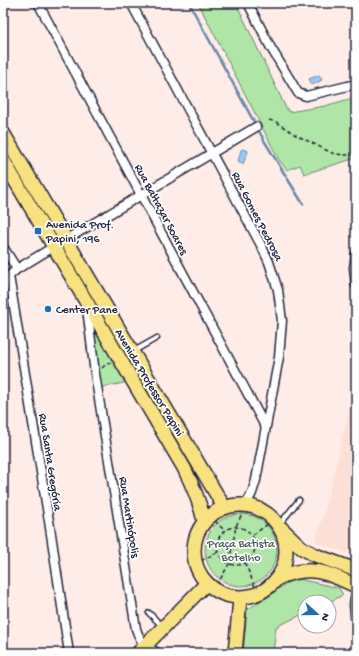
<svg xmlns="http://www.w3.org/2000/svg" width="359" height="656" viewBox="0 0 359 656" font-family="'Gochi Hand',sans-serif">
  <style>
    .built { fill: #fcdfd6 }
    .green { fill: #afe5a7; stroke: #688471 }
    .water { fill: #99c8f4; stroke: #6986aa }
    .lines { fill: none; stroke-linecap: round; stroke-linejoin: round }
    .stream { stroke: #6986aa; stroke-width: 2.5 }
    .lane-casing { stroke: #22223b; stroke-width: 7 }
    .street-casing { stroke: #22223b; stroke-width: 11 }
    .primary-casing { stroke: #22223b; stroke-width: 16 }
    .path { stroke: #22223b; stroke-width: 1.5; stroke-dasharray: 4 3; stroke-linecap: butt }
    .lane { stroke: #fff; stroke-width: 4 }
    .street { stroke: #fff; stroke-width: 8 }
    .primary { stroke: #f8e181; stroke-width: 13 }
    .poi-dot { fill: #1f6fb2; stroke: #fff; stroke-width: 1.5 }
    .labels { text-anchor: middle; stroke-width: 3.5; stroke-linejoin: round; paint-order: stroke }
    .street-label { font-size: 12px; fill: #22223b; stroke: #fff }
    .poi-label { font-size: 12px; fill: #22223b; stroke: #fff; text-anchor: start }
    .park-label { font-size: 12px; fill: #4c5c5b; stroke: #fff }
  </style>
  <rect width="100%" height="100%" fill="#fdece7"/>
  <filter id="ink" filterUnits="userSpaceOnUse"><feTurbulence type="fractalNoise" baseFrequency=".025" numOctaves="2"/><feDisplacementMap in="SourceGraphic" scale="8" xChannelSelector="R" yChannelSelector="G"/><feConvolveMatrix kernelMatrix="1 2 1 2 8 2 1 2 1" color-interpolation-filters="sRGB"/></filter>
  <g filter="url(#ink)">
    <path class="built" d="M355,343L356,345V556L315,542L324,514L349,412Z"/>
    <path class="green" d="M198,3H236L285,106L289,112L325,106L356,97V158L304,174L300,165L287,170L279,160Z
      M92,329L98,333L128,382L100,388Z
      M205 550a36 36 0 1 1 72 0a36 36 0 1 1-72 0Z
      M294,578L339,588L343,595L329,602H305V613L276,627L273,653H243L247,610Z"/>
    <path class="water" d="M319,75L322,80L312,85L309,79Z
      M243,149L248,151V152L243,164L238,161L241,150Z"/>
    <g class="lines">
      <path class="stream" d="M189,3L265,142L303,204"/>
      <g class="lane-casing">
        <path id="lane" d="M134,351L157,338
          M279,525L299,500
          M149,613L162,626"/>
      </g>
      <g class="street-casing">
        <path id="street" d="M38,3L265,426
          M131,3L262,247L269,262L278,290L282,321L279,357L256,480L252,493L246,505
          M248,3L271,48L298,93L306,96L356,84
          M3,247L17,269
          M356,254L354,268L356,285
          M9,276L49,521L69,653
          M3,281L17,269L45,252L256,127
          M87,308L95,374L136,629C141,643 145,647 158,653
          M356,594L354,604L356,625"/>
      </g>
      <g class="primary-casing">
        <path id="primary" d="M3,133L224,507
          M3,160L184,468C193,486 200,502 204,521
          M194 551a46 46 0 1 1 92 0a46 46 0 1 1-92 0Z
          M281,528L302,548L315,555L356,570
          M278,578C309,564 327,572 356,586
          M138,653L206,584
          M235,653L240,599"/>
      </g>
      <path class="path" d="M269,120L276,122L296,135L332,153L343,155H356
        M102,368L106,364L111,363
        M215,521L224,530
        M217 546a19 19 0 1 1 38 0a19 19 0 1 1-38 0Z
        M253,535L272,521
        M245,563L258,594
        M195,564L218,552
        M217,585L229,564L236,526L243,512"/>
      <use href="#lane" class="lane"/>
      <use href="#street" class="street"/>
      <use href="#primary" class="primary"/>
    </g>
  </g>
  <g class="poi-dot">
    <rect x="34" y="227" width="8" height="8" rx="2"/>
    <circle cx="48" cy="309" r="4"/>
  </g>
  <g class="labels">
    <g class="street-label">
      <text transform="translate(162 209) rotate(62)" y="4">Rua Baltazar Soares</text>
      <text transform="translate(258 216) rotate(63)" y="4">Rua Gomes Pedrosa</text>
      <text transform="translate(150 382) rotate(59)" y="4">Avenida Professor Papini</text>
      <text transform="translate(51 462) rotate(81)" y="4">Rua Santa Gregória</text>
      <text transform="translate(130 517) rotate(81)" y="4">Rua Martinópolis</text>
    </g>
    <g class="poi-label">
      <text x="46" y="228">Avenida Prof.<tspan x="46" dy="14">Papini, 196</tspan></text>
      <text x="56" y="313">Center Pane</text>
    </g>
    <g class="park-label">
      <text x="241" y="547">Praça Batista<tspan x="241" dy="14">Botelho</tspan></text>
    </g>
  </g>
  <rect width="359" height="656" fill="none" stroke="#fff" stroke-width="16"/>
  <rect x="8" y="8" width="343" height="640" fill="none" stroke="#22223b" stroke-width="1.5" filter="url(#ink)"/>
  <g transform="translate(317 614) rotate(111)"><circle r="19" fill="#ffffff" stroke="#a7a7b1"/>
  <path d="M0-3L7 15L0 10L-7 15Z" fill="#1f6fb2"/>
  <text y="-6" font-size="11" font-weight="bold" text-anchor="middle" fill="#22223b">N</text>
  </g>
</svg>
